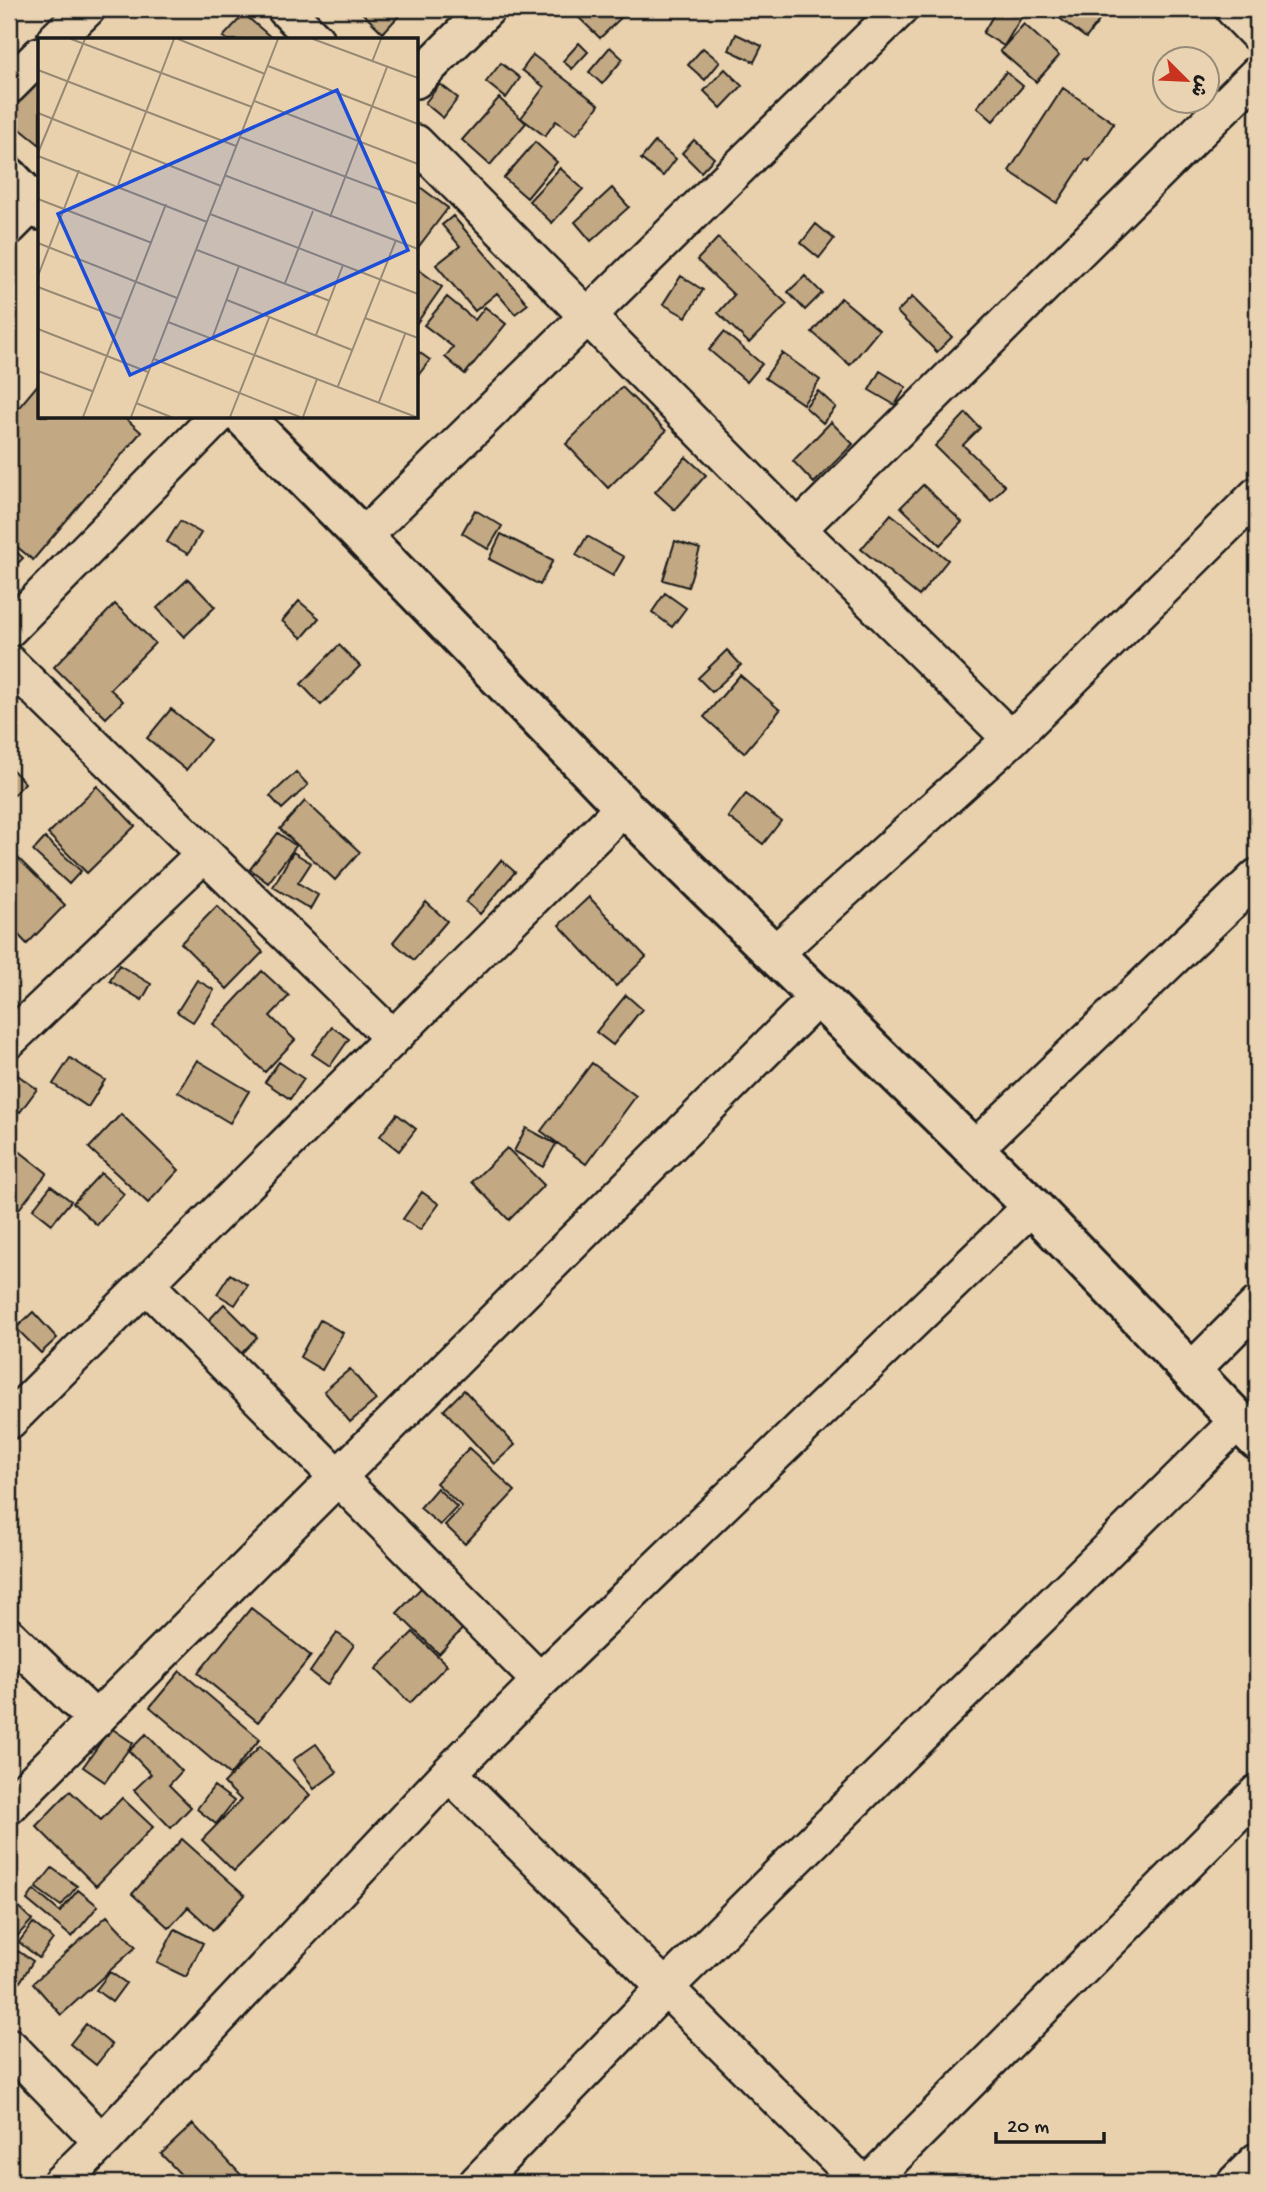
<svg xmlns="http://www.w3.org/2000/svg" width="1266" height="2192" viewBox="0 0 1266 2192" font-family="'Gochi Hand','Playpen Sans Arabic',sans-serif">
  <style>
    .building { fill: #c2a883; stroke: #1c1c1c; stroke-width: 2 }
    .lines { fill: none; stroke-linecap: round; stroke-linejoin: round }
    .minor-casing { stroke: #1c1c1c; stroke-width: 40 }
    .tertiary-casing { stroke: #1c1c1c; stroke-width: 44 }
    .minor { stroke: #e9d3b2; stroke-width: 35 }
    .tertiary { stroke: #e9d3b2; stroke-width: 38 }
    .inset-road { fill: none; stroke: #978974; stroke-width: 2 }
    .view { fill: #1d4ed8; fill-opacity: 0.15; stroke: #1d4ed8; stroke-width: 3.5 }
    .inset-edge { fill: none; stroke: #1c1c1c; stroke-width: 3.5 }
  </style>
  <rect width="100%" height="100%" fill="#e9d1ae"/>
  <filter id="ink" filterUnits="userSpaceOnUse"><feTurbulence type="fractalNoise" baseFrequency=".0143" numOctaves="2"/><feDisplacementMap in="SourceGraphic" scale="14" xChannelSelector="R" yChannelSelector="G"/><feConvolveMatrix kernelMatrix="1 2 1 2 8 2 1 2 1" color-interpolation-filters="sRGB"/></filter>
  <g filter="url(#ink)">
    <path class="building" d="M358,9H405L383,33Z
      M570,9H630L600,38Z
      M997,9H1010L1022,16L1004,46L983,33Z
      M1053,9H1108L1086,38L1058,17L1060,14Z
      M244,14L274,40H228L223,37Z
      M1024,24L1059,56L1036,82L1000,51Z
      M736,34L762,46L754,62L729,50Z
      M579,43L588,52L572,69L563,61Z
      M610,47L623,59L602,84L589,72Z
      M703,48L720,62L705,80L688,65Z
      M533,55L599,105L576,135L556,121L545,136L521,118L544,87L522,70Z
      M501,63L520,78L506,98L486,82Z
      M725,69L742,86L721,108L704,91Z
      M1006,72L1023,86L993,121L977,107Z
      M36,79L40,83V145L9,120V114Z
      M440,84L458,98L443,118L425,103Z
      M1063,88L1114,123L1089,161L1086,159L1057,203L1009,171Z
      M499,98L526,123L490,165L462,140Z
      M694,140L714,158L701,172L682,153Z
      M535,142L557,162L527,198L504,178Z
      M655,142L676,159L663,176L641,159Z
      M560,168L583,189L552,223L529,201Z
      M416,184L448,208L416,250Z
      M612,188L629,207L591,241L575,222Z
      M453,216L528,304L515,314L497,293L475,311L436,265L460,246L442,225Z
      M816,224L834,239L819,258L801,243Z
      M718,238L787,304L749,343L718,313L734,295L697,260Z
      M419,270L442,287L416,324V274Z
      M681,276L703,290L686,317L663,304Z
      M805,276L822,293L805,310L788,292Z
      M447,297L475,320L485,307L506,324L465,374L445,357L453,347L424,325Z
      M912,297L952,337L937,352L897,312Z
      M841,298L879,330L850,365L812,332Z
      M724,332L762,364L747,382L709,350Z
      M416,350L430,360L416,378Z
      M782,353L820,380L803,404L765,378Z
      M880,371L906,387L895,405L869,390Z
      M40,382V416H123L141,432L33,560L9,540V419Z
      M622,387L666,431L608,488L566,444Z
      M818,391L836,407L823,423L805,407Z
      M966,413L980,428L963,445L1005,486L991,501L935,446Z
      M831,422L853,444L814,483L793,461Z
      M686,457L706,475L675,510L655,492Z
      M923,485L962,522L940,545L901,507Z
      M475,510L502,526L488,549L462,533Z
      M891,514L948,560L919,596L861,549Z
      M180,521L201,533L188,554L167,542Z
      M501,534L553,560L540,585L489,559Z
      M587,536L624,557L613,576L576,555Z
      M675,541L700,549L688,587L663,580Z
      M9,545L23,558L9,572Z
      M188,579L215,607L184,637L157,608Z
      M665,593L686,608L672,627L652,612Z
      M299,601L319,618L302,638L282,621Z
      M115,604L155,643L110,689L123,701L106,718L54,667Z
      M339,645L360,666L321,705L301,684Z
      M727,650L741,665L712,692L698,678Z
      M740,675L780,710L744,753L704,717Z
      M171,709L210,740L186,770L147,738Z
      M9,766L25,783L9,800Z
      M296,772L308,785L282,809L270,796Z
      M97,786L135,826L87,873L48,834Z
      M746,794L781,821L763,844L728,817Z
      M305,801L360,852L335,880L280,829Z
      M278,833L296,846L268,883L250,869Z
      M45,838L81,871L69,884L33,851Z
      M10,850L65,905L27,944L9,925Z
      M293,852L311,863L298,883L318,895L310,909L273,887Z
      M501,860L515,872L480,914L466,902Z
      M589,897L646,957L616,986L559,925Z
      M426,902L447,921L414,960L393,942Z
      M217,906L263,952L227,989L181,943Z
      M119,965L151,984L142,1000L110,981Z
      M262,971L289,996L270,1016L295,1040L265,1072L213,1024Z
      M197,980L214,990L193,1022L177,1012Z
      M626,995L642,1009L613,1045L596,1032Z
      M332,1027L349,1039L330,1066L312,1054Z
      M70,1058L105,1080L88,1107L53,1084Z
      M197,1060L249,1091L230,1123L178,1092Z
      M279,1062L304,1079L290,1099L265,1082Z
      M592,1063L636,1096L586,1164L541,1131Z
      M12,1071L37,1089L20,1112L9,1104V1076Z
      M121,1114L179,1170L148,1203L89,1148Z
      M397,1114L416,1129L399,1151L380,1136Z
      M526,1128L556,1144L543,1167L514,1151Z
      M9,1143L47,1173L19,1209L9,1201Z
      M507,1148L544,1185L509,1220L472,1182Z
      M101,1173L124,1194L97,1225L73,1203Z
      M51,1186L71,1201L52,1224L33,1209Z
      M422,1192L439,1204L420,1230L403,1219Z
      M230,1274L248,1285L235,1305L217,1294Z
      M224,1304L257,1337L241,1354L208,1321Z
      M33,1312L57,1338L41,1353L16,1328Z
      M320,1320L343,1333L322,1370L300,1357Z
      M350,1369L376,1400L350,1422L324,1391Z
      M464,1390L515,1445L494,1464L444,1410Z
      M469,1448L515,1491L465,1544L445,1525L462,1507L436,1483Z
      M437,1488L457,1507L440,1525L420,1508Z
      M424,1585L466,1625L439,1654L397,1613Z
      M251,1608L311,1656L258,1722L198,1673Z
      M413,1632L447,1665L410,1703L376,1669Z
      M337,1633L354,1645L327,1685L310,1672Z
      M180,1671L260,1739L230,1775L150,1707Z
      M111,1728L133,1743L105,1782L83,1767Z
      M146,1734L182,1771L169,1785L191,1807L171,1828L134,1790L151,1774L129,1751Z
      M316,1744L337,1772L314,1789L293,1760Z
      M260,1746L310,1795L234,1871L202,1840L241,1800L224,1783Z
      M214,1786L234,1801L216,1824L197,1809Z
      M70,1791L101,1820L122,1798L153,1827L96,1886L36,1826Z
      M182,1839L245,1895L213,1930L188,1907L169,1928L132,1894Z
      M52,1868L77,1886L61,1906L36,1888Z
      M34,1890L60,1912L78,1890L98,1906L72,1937L27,1900Z
      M9,1898L32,1920L9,1945Z
      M107,1916L136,1947L61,2015L33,1983Z
      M33,1923L53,1939L39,1958L19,1942Z
      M175,1929L203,1943L186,1977L157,1963Z
      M18,1951L33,1961L20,1982L9,1975V1965Z
      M110,1972L126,1983L112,2002L96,1990Z
      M86,2024L112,2045L96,2065L70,2044Z
      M193,2124L246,2180L242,2183H189L161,2154Z"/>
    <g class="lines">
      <g class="minor-casing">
        <path id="minor" d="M285,9L316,40
          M1233,9L1257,34
          M55,40L87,9
          M416,80L487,9
          M9,86L40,55
          M416,143L798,529L1011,739
          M9,227L33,203
          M798,529L1257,74
          M363,537L900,9
          M9,629L218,416
          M9,663L392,1037
          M774,954L1011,739L1257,495
          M9,1040L204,854
          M974,1149L1257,877
          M146,1284L540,1681
          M1192,1370L1257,1305
          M9,1421L624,807
          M9,1636L96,1720
          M449,1773L862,2183
          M9,1806L817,998
          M9,2046L102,2142
          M60,2183L102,2142L449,1773L540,1681L1032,1206
          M477,2183L665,1988L1239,1420
          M868,2183L1257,1793
          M1235,2183L1257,2161"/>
      </g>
      <g class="tertiary-casing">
        <path id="tertiary" d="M9,177L40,210
          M243,416L363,537L624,807L1032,1206L1257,1440"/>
      </g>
      <use href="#minor" class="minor"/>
      <use href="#tertiary" class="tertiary"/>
    </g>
  </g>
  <g transform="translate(38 38)">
    <rect width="380" height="380" fill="#e9d1ae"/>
    <path class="inset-road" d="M33,1L214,69M140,1L227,36M275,1L380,40M334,24L343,1M230,28L380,86M0,32L198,108M216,63L380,126M0,75L183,148M202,99L380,166M0,115L47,1M0,118L169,184M186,137L380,211M80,147L136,1M0,161L114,205M172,176L380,256M292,179L349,29M0,205L139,260M159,212L292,263M0,238L41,132M247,245L275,173M0,249L84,281M189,262L314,312M327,280L380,300M130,284L378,379M0,291L110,334M278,297L305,227M174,301L201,228M116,321L262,379M0,333L54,353M300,348L358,202M341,364L367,296M98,365L133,379M45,379L128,166M93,379L240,1M192,379L231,280M265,379L279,341"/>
    <path class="view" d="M299,52L370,212L92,337L20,176Z"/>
    <rect width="380" height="380" class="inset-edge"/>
  </g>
  <rect width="1266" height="2192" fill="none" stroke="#e9d3b2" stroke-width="35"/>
  <rect x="18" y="18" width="1231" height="2157" fill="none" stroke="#1c1c1c" stroke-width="2.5" filter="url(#ink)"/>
  <g transform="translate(1186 80) rotate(114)"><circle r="33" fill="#e9d3b2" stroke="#978a76" stroke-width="2"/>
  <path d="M0-5L12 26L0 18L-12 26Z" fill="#c8321e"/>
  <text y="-10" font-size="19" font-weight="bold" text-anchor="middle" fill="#1c1c1c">ش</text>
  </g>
  <path d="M996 2132v10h108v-10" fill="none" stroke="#1c1c1c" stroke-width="3.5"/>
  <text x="1007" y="2132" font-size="21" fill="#1c1c1c" stroke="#e9d3b2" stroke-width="5" paint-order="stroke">20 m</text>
</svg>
